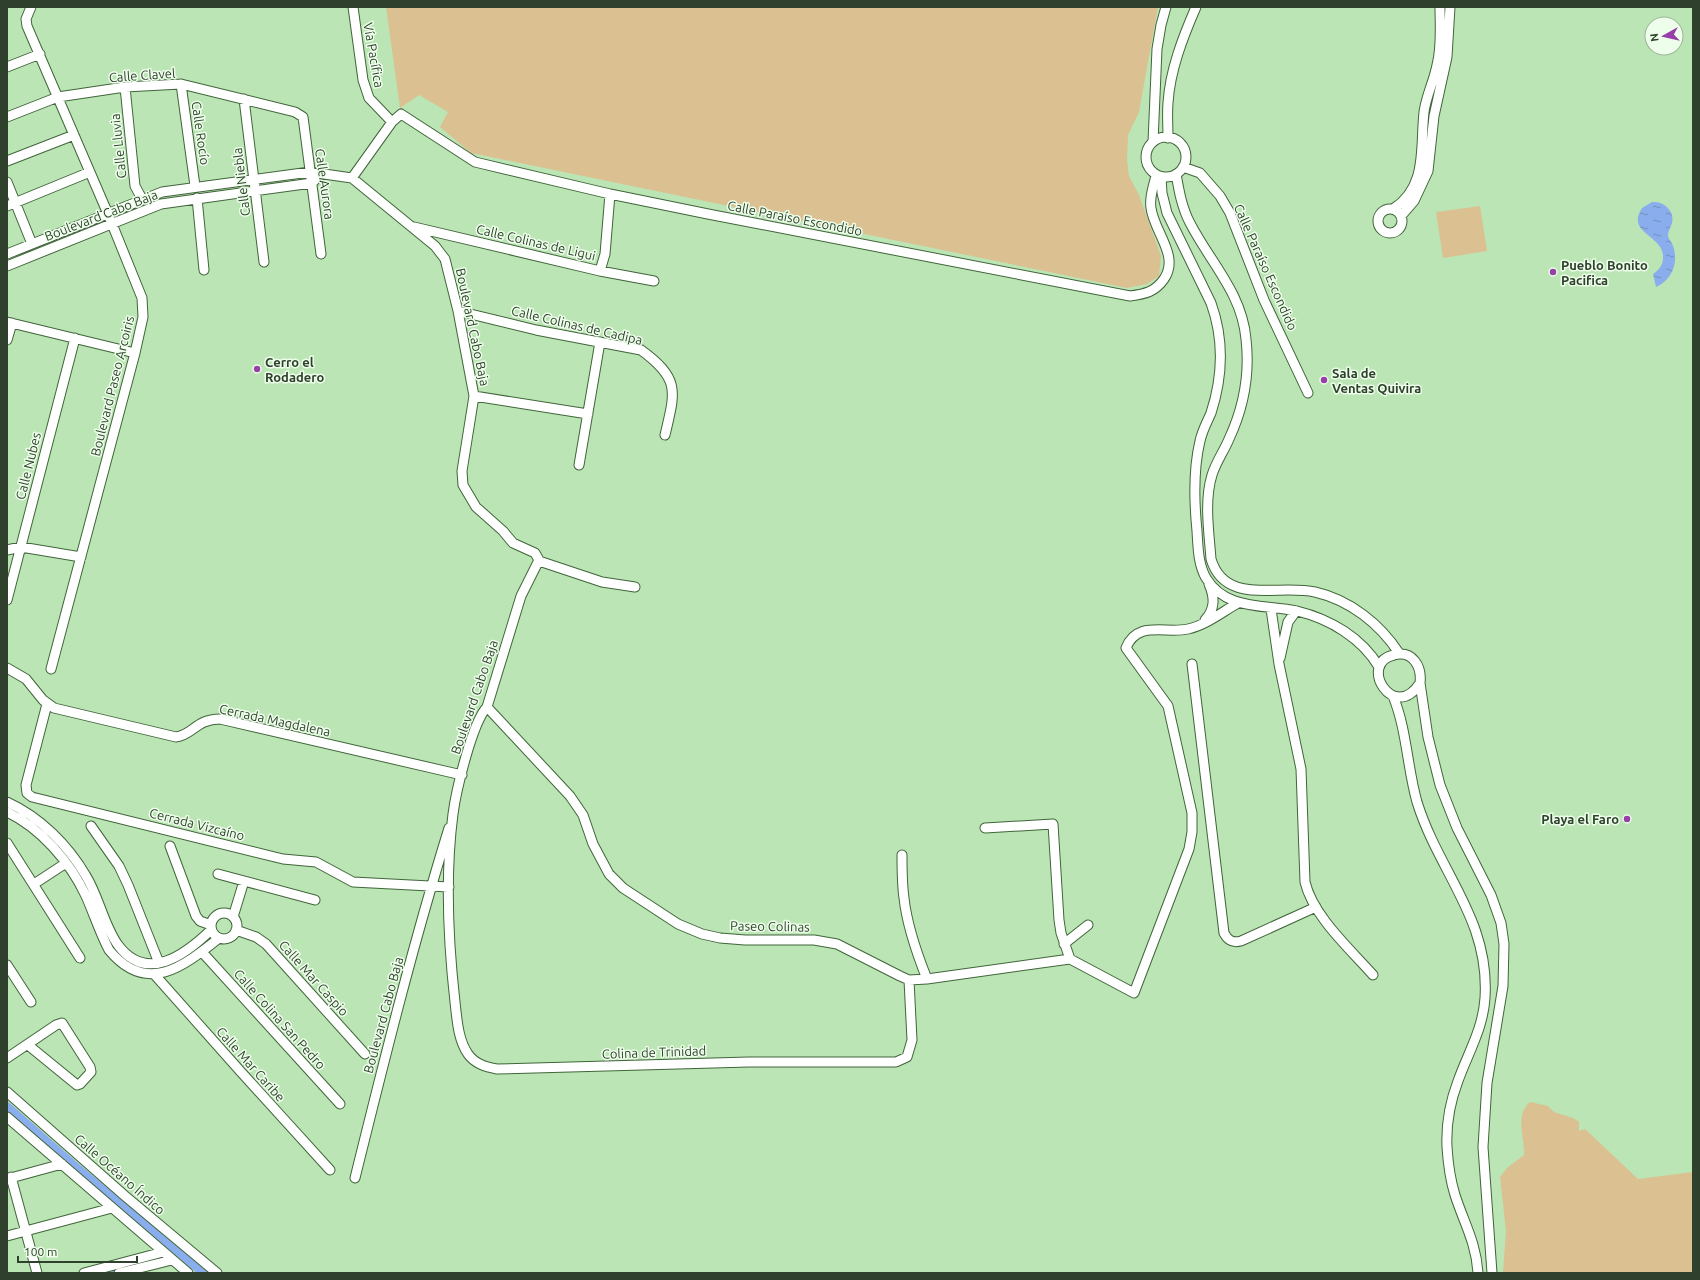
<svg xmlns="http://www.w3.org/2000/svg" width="1700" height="1280" viewBox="0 0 1700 1280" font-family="Ubuntu,sans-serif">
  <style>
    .green { fill: #dbc091 }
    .water { fill: url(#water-ripples) }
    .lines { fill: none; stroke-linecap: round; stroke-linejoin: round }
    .canal { stroke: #8aaeed; stroke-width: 8 }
    .minor-casing { stroke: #40653a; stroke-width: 11 }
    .minor { stroke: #fff; stroke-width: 9 }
    .poi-dot { fill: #983ea8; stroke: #edfeea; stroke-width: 1.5 }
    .labels { text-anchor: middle; stroke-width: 3; stroke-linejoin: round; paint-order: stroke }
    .street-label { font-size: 13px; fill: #2f402d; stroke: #edfeea }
    .poi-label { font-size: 13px; font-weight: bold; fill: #2f402d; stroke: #edfeea; text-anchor: start }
  </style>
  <defs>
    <pattern id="water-ripples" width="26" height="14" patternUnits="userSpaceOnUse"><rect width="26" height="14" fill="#8aaeed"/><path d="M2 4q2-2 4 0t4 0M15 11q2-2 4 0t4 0" fill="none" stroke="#718fc0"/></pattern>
  </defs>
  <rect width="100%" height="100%" fill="#bbe5b4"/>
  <path class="green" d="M386,7H1158L1139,112L1128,135L1127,159L1129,176L1139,195L1161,256L1159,276L1147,284L1127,288L471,153L440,127L448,112L419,95L400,108Z
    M1480,206L1487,251L1443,258L1436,212Z
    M1530,1102L1548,1106L1554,1112L1573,1118L1579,1122V1131L1585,1129L1638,1179L1693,1172V1273H1503L1506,1231L1500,1177L1507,1168L1524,1155C1525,1138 1514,1115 1530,1102Z"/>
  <path class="water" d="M1652,202C1664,201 1675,211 1672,223C1671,227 1668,231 1668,235C1668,239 1672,242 1673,246C1679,262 1672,280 1656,287L1653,274C1659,270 1663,265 1663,258C1665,235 1625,234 1642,208Z"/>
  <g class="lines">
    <path class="canal" d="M7,1106L73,1164L203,1273
      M102,1273L130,1265"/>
    <g class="minor-casing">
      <path id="minor" d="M31,7L26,19L27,26L108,214L142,298L143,317L135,353L51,669
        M353,7L363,80L369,98L392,122
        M7,67L40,54
        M181,84L195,186
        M125,87L135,186L142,199
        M244,99L264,262
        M7,117L58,97L125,87L181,84L295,112L303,117L321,254
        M1146 157a20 20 0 1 1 40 0a20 20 0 1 1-40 0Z
        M1168,138C1168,126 1167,114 1168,103C1170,70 1183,37 1196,7
        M1153,142L1157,49L1161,25L1166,7
        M7,161L74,135
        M1183,167L1200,173L1220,196L1230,213L1264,300L1308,393
        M1176,174C1179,191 1182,208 1190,223C1210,262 1242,293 1246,339C1250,374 1244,407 1229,439C1224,451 1216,462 1212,475C1204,501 1209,532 1211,559C1225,606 1278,584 1315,592C1350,600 1380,624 1399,653
        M1161,177L1162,193L1167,213L1211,303C1224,339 1223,376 1211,413C1207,422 1202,431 1200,441C1193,470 1194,501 1197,531C1198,547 1198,564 1206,578C1226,611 1265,604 1297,611C1330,619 1362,638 1379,667
        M352,178L392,122L401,114L475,162L610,194L708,214L1130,296C1145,294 1155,292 1164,279C1180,256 1154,232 1151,208C1149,196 1154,186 1156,175
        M7,182L32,244
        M197,198L204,270
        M7,206L90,172
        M1378 221a12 12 0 1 1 24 0a12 12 0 1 1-24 0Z
        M1393,209C1428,187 1420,147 1424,112C1426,96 1434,81 1437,65C1442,46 1440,26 1440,7
        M1401,216L1414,201L1428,171L1434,116L1447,57L1450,7
        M414,227L600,271L654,281
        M7,254L162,192L310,172L352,178L435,246L445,259L458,311L474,396L462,471L463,485L476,507L503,531L513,543L535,553L539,560L521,596L487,707C472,723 456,791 453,814C445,875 448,940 455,1002C457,1019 458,1040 468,1054C475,1064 486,1067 497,1069L749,1062H896L907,1057L912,1040L909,980
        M7,266L161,204L312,183L315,180
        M600,271L605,254L610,194
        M458,311L536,330L641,350C681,379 675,392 665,435
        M7,322L135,353
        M7,340L12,323
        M474,396L588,414
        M579,465L600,342
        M7,550L21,547L81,557
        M539,561L602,582L635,587
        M7,600L75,338
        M1271,609L1279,664L1301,769L1305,882C1313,916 1350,949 1373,975
        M1205,620C1215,609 1215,598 1209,584
        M1280,658L1288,622L1296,611
        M1192,664L1224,933C1228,941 1233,943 1241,941L1316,907
        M7,668L26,679L43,700L54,708L176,737C193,735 196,719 220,719L462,775
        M1420,683C1394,724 1357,663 1394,655C1413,650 1422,667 1420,683L1428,737L1440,785L1457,828L1491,895L1501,923L1504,944L1503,986L1487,1083L1483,1147L1492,1273
        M1393,696C1407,730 1407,767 1417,802C1439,873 1490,919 1485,998C1483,1029 1468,1053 1458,1081C1450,1102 1446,1125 1447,1147C1448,1163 1450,1179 1455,1195C1464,1223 1476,1242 1478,1273
        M47,704L26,785L27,793L32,797L283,859L316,862L353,882L449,887
        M487,707L570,796L583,815L593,844L609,874L623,888L678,924L702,934L720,938L745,940H814L837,944L900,976L909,980L927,979L1070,959L1134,993L1189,849L1192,832V813L1168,706L1126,648C1137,620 1165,634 1188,629C1206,625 1222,612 1238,603
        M7,802C40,817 68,845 86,876C99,897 104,926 118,945C147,984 186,954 211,930
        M7,812C41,828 70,862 86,896C94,914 100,933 109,950C147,996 184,966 219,938
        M91,826L119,866L128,885L159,963
        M985,828L1053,824L1059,920L1061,933L1070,959
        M7,843L80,958
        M170,846L196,916L200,921L211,925
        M902,855C902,869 902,884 904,898C907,926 917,954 927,979
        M218,874L315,900
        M34,884L66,863
        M211 926a13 13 0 1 1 26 0a13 13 0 1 1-26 0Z
        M233,917L244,881
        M236,930L256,937L266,944L365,1054
        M1064,944L1088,925
        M202,952L340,1104
        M7,965L31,1002
        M154,974L241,1072L330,1170
        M7,1058L56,1025L62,1023L90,1067L91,1072L80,1084L77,1085L28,1045
        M7,1092L125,1196L217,1273
        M7,1117L188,1273
        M11,1177L37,1273
        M355,1178C384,1061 413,944 449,828
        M7,1179L62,1164
        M7,1236L112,1208
        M84,1273L163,1252
        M119,1273L172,1260"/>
    </g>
    <use href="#minor" class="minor"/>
  </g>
  <g class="poi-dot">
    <circle cx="1553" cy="272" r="4"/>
    <circle cx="257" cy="369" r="4"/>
    <circle cx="1324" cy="380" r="4"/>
    <circle cx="1627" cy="819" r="4"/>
  </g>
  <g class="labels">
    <g class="street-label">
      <text transform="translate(374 55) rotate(80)" y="5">Vía Pacífica</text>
      <text transform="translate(142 75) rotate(-4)" y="5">Calle Clavel</text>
      <text transform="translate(201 133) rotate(82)" y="5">Calle Rocío</text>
      <text transform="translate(118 146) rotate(-96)" y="5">Calle Lluvia</text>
      <text transform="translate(241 182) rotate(-97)" y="5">Calle Niebla</text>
      <text transform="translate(325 184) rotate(82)" y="5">Calle Aurora</text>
      <text transform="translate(101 215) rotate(-21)" y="5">Boulevard Cabo Baja</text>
      <text transform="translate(795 218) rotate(11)" y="5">Calle Paraíso Escondido</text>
      <text transform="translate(536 242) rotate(13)" y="5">Calle Colinas de Ligui</text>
      <text transform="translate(1266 267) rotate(66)" y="5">Calle Paraíso Escondido</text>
      <text transform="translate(577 325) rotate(13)" y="5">Calle Colinas de Cadipa</text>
      <text transform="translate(473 327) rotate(78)" y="5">Boulevard Cabo Baja</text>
      <text transform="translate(112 386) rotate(-76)" y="5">Boulevard Paseo Arcoiris</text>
      <text transform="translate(28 466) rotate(-76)" y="5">Calle Nubes</text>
      <text transform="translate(474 697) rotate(-71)" y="5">Boulevard Cabo Baja</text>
      <text transform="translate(275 720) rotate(12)" y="5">Cerrada Magdalena</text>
      <text transform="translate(197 824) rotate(14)" y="5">Cerrada Vizcaíno</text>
      <text transform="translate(770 926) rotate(1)" y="5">Paseo Colinas</text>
      <text transform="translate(314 978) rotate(48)" y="5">Calle Mar Caspio</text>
      <text transform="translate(383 1015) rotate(-75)" y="5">Boulevard Cabo Baja</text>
      <text transform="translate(280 1019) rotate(48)" y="5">Calle Colina San Pedro</text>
      <text transform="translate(654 1052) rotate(-2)" y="5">Colina de Trinidad</text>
      <text transform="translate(251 1064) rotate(48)" y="5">Calle Mar Caribe</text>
      <text transform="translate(120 1174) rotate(41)" y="5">Calle Océano Índico</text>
    </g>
    <g class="poi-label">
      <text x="1561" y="270">Pueblo Bonito<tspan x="1561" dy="15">Pacifica</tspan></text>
      <text x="265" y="367">Cerro el<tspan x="265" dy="15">Rodadero</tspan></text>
      <text x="1332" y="378">Sala de<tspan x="1332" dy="15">Ventas Quivira</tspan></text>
      <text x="1619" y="824" text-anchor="end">Playa el Faro</text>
    </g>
  </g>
  <rect width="1700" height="1280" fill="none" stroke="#2f402d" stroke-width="16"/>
  <g transform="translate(1664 36) rotate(262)"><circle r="19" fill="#edfeea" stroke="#a1b29e"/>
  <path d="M0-3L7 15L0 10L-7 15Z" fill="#983ea8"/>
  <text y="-6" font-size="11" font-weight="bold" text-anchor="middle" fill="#2f402d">N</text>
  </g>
  <path d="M18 1256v6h119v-6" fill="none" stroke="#2f402d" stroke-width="2"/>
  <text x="24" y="1256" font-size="12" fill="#2f402d" stroke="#edfeea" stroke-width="3" paint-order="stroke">100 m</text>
</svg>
